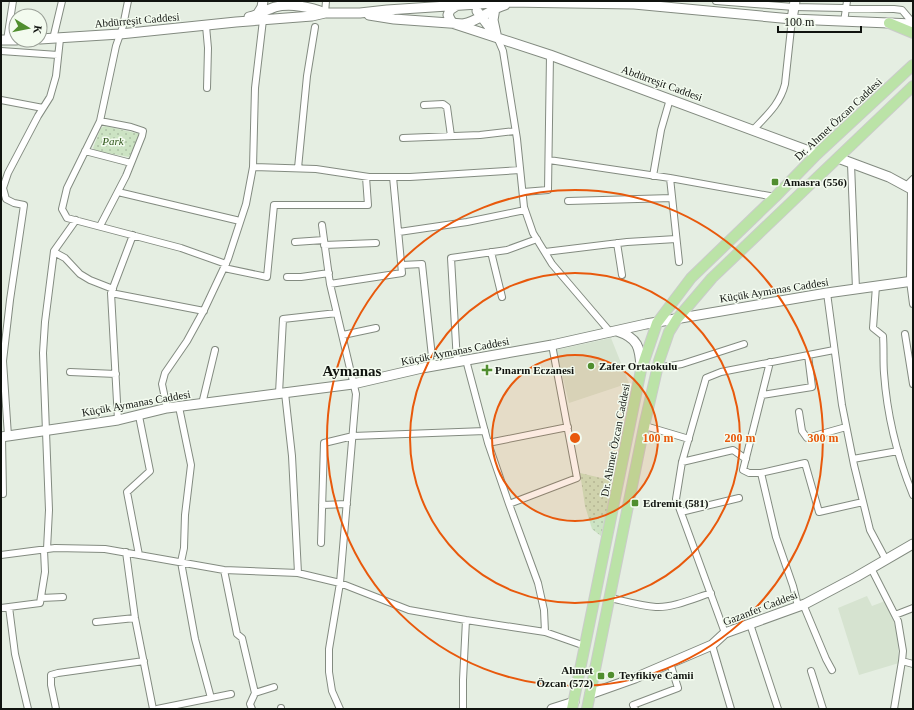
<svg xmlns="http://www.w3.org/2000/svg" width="914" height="710" viewBox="0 0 914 710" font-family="Georgia,serif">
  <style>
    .built { fill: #d6e3d0 }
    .park { fill: url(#park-dots) }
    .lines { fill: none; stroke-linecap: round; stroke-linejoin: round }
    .street-casing { stroke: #838b80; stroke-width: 8 }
    .secondary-casing { stroke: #838b80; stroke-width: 11 }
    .primary-casing { stroke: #cacbca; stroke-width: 12 }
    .street { stroke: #fff; stroke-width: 6 }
    .secondary { stroke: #fff; stroke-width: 9 }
    .primary { stroke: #bbe3a7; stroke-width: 10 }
    .ring { fill: none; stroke: #e8590c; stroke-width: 2 }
    .poi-dot { fill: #508e2f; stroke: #f3fbef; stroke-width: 1.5 }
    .labels { text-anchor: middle; stroke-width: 3; stroke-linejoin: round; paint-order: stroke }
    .street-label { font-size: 11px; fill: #10130f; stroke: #f3fbef }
    .park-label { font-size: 11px; font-style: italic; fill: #2c5317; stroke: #f3fbef }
    .poi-label { font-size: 11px; font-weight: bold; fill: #10130f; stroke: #f3fbef; text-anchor: start }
    .district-label { font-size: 15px; font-weight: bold; fill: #10130f; stroke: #f3fbef }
    .centre { fill: #e8590c; stroke: #f3fbef; stroke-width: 2 }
    .ring-label { font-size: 12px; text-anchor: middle; font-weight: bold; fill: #e8590c; stroke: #f3fbef; stroke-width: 3; stroke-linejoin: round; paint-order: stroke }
  </style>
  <defs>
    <pattern id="park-dots" width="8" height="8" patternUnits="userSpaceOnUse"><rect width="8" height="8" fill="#cce3c3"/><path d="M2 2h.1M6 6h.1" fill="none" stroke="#aec2a6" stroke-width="1.8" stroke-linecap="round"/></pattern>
  </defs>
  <rect width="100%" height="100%" fill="#e5eee2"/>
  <path class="built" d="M611,338L629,383L569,403L556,350Z
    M867,596L872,606L885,601L893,620L897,632L899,663L859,675L838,608Z"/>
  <path class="park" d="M105,126L140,134L129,157L96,151L93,148L101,128Z
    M580,473L614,481L601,536L592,529L585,506Z"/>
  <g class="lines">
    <g class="street-casing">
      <path id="street" d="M128,1L123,26L116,46L100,121L67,188L62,209L67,218L181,248L226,264
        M716,1L794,7L894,9L902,10L913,23
        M325,13L326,1
        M844,22L847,1
        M206,26L208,48L207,88
        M497,37L503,51L517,139L524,207L533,233L552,264L611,333
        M53,39L62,1
        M7,40L13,1
        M1,51L58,55
        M1,100L43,108
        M424,105L443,104L447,107L451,136
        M100,121L131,127L143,131L142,136L126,176L100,226
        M753,130C767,115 780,104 785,84L792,19
        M403,138L480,135L515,131
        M85,151L131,163
        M549,160L670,178L775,197
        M851,164L856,289
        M253,167L316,169L369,177H410L520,170
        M298,168L307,76L315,27
        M653,176L661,130L670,99
        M670,178L679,262
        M906,186L913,179
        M911,189L910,281L913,304
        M118,192L240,221
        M523,192L548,190L550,55
        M568,201L672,198
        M322,225L330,284L356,394L340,583L329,649V672L332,691L340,709
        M399,232L467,222L525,210
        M295,242L324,240
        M617,243L622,275
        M324,245L376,243
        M54,252L65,258L80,274L90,280L113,289
        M491,252L502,297
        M545,252L627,242L676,239
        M402,265L422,264L433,366
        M224,268L267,277L274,205H368L366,177
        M287,277H301L329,273
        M330,284L402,273L393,177
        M876,286L873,328L883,336C884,349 883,361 884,373C887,415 897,456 913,495
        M111,293L204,311
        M827,293L842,405L854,465L870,530L886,560
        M905,334L913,384
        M343,335L376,328
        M466,360L488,443L509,504L538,583L544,610L545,632
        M457,362L451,258L507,250L537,239
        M770,362L743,470L749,473H761L776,537L793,586L798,606
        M657,368L682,364L744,344
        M70,372L116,374
        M279,393L283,319L337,313
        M285,393L292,456L298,573
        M762,395L812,387L808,355
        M202,404L215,350
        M179,407L191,465L185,515L184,548L181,562L195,639L211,698
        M167,408L162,384L165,373L187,341L204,310L228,259L246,204L253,167L255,88L263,20
        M799,412L802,431L807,438L846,427
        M139,416L150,471L127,492L139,555
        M118,420L111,293L133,235
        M645,426L689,439
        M8,436L3,361L10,300L24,205L14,203L6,199L3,188L8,173L38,116L50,97L56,76L60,39
        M2,437L3,494
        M488,443L568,427
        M853,459L898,451
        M682,462L733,450L746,459
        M761,473L805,463L819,512L863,502
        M509,504L577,478L552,345
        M322,505L347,504
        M681,512L739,498
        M321,543L324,443L353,436L485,431
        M47,549L49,510L43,353L45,322L54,251L76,220
        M126,552L135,618L153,709
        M1,555L55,548L105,549L224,570L298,573L340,583L409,610L466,620L545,632L585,646
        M871,568L898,621L903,651L902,661L894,709
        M224,570L237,634L242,638L255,693L250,704L252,709
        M41,598L63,597
        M610,598C624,601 641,606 656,607C673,608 695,598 711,593
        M803,604L826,659L832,670
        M9,607L15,654L28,709
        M1,608L40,603L45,572L44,550
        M895,615L913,608
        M96,622L135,618
        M750,624L778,709
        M725,633L676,499L682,462L706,378L721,372L834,350
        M712,645L731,709
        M902,661L913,664
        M811,671L823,709
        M255,693L274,687
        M281,708V709
        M56,709L51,685V675L58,673L144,661
        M157,709L231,694
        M463,709V680L466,620
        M635,709L633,705L678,688L670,663"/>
    </g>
    <g class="secondary-casing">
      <path id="secondary" d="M456,6L450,10L448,15L451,21L455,24L550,55L817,154
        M495,8L493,20L496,34
        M477,11L497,37
        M257,15L262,7L263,1
        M369,15L394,19L463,24C479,21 490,9 505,5
        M249,17C258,15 266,10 275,7C290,3 311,7 325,13
        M792,19L795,1
        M40,39L120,34L236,22L312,16L325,13H360L387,10L508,2L634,4L792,19L913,24
        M1,40H16
        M838,158L889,177L913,190
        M617,331C638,338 640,347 641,368
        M1,437L118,420L167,408L353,384L422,368L552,345L646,324L827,293L913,281
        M590,694L635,678L712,645L725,633L805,604L856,577L913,544
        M552,709L574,702"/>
    </g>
    <g class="primary-casing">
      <path id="primary" d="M889,23L913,33
        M572,709L641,370L657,323L691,278L775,197L817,154L913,65
        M587,709L645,422L659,361L669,332L677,319L712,278L913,86"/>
    </g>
    <use href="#street" class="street"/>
    <use href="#secondary" class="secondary"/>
    <use href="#primary" class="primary"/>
  </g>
  <circle cx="575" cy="438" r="83" fill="#e8590c" fill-opacity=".12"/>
  <g class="ring">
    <circle cx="575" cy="438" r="83"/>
    <circle cx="575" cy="438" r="165"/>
    <circle cx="575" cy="438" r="248"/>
  </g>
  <g class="poi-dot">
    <rect x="771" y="178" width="8" height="8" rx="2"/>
    <circle cx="591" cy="366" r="4"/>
    <path d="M485 364h4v4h4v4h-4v4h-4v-4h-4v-4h4z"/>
    <rect x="631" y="499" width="8" height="8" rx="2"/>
    <circle cx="611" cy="675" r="4"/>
    <rect x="597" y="672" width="8" height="8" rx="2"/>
  </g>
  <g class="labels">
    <g class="street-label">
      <text transform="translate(137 20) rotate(-5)" y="4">Abdürreşit Caddesi</text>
      <text transform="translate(662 83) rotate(20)" y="4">Abdürreşit Caddesi</text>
      <text transform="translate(838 119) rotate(-43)" y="4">Dr. Ahmet Özcan Caddesi</text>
      <text transform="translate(774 290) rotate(-9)" y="4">Küçük Aymanas Caddesi</text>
      <text transform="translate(455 351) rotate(-11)" y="4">Küçük Aymanas Caddesi</text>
      <text transform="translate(136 403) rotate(-10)" y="4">Küçük Aymanas Caddesi</text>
      <text transform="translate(615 440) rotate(-79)" y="4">Dr. Ahmet Özcan Caddesi</text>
      <text transform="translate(760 608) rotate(-21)" y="4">Gazanfer Caddesi</text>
    </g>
    <g class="park-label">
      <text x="113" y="145">Park</text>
    </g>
    <g class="poi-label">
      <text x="783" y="186">Amasra (556)</text>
      <text x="599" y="370">Zafer Ortaokulu</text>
      <text x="495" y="374">Pınarın Eczanesi</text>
      <text x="643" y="507">Edremit (581)</text>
      <text x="593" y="674" text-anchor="end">Ahmet<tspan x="593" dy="13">Özcan (572)</tspan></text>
      <text x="619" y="679">Teyfikiye Camii</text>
    </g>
    <g class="district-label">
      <text x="352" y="376">Aymanas</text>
    </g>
  </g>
  <circle cx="575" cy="438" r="6" class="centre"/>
  <g class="ring-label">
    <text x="658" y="442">100 m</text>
    <text x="740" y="442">200 m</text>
    <text x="823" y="442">300 m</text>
  </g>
  <rect width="914" height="710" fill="none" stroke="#10130f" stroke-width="4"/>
  <g transform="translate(28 28) rotate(100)"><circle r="19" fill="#f3fbef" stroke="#989e95"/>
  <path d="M0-3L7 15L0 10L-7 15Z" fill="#508e2f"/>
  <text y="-6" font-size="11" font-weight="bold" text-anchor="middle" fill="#10130f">K</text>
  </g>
  <path d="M778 26v6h83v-6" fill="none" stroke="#10130f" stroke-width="2"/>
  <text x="784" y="26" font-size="12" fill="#10130f" stroke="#f3fbef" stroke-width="3" paint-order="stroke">100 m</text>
</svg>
